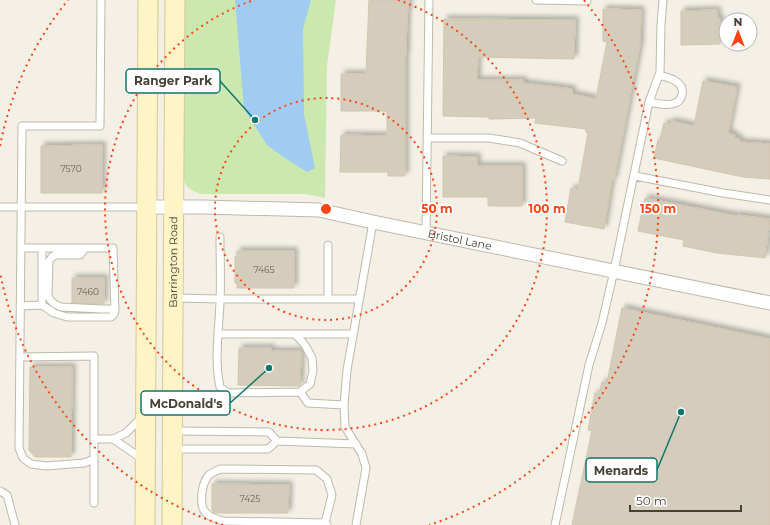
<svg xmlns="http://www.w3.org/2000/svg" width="770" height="525" viewBox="0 0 770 525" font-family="Montserrat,sans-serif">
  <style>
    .green { fill: #cbe9ae }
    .water { fill: #a1ccf2 }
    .building { fill: #d5cdbb; stroke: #d0c5ae; filter: url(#shadow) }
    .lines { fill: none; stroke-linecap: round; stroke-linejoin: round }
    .lane-casing { stroke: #bfb9a9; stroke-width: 9 }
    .street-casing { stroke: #bfb9a9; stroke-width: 15 }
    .secondary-casing { stroke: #d5c795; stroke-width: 21 }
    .lane { stroke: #fff; stroke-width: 7 }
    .street { stroke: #fff; stroke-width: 13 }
    .secondary { stroke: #fff4c5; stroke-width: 19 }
    .ring { fill: none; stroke: #ff4412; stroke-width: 2; stroke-dasharray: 2 4 }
    .labels { text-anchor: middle; stroke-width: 3.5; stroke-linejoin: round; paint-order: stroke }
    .number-label { font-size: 9px; fill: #6a6456 }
    .street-label { font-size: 11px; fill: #474135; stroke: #fff }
    .centre { fill: #ff4412; stroke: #fff; stroke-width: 2 }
    .ring-label { font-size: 12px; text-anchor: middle; font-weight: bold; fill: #ff4412; stroke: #fff; stroke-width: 3.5; stroke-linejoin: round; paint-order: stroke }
    .leader { fill: none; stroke: #0f766e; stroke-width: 1.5 }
    .callout-dot { fill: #0f766e; stroke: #fff; stroke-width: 1.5 }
    .callout { fill: #fff; stroke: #0f766e; stroke-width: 1.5 }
    .callout-label { font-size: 12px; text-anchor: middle; font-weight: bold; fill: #474135 }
  </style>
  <defs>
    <filter id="shadow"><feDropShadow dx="3.5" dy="-3.5" stdDeviation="2" flood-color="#0004"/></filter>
  </defs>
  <rect width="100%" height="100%" fill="#f4f0e6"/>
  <path class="green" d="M184,0H336L327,65L325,198L305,194H201C190,190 185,188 183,176Z"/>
  <path class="water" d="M235,0H311L303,29L304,114L315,168L307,172L285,158L267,145L244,109Z"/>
  <path class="building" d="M369,0H409L408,13H407L406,56H405V176H388V172H340L341,135L387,136V111H341V74H366Z
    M603,9L641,10L640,45L614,180L612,179L604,229L565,222L571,188L578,189L588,133L586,132V129L535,123L536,118L489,119V117L443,116L444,19L575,20L574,59L478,57L477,80H523V83L572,89V94L596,99L607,42L603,41Z
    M717,10V18H720V44L681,45V11Z
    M703,81L737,87L728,133L735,135L734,138L740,139L739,142L770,144V179L743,177L654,158L658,140H660L664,123L670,124L671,121L694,126Z
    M102,145V193H41V146Z
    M443,156L477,157V166H522V206H488V197H443Z
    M645,198L737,216V215L770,219L765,258L717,253L683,246L684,240L638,231Z
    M237,251H294V288H237V283H235V257H237Z
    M72,278H104V304L72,303Z
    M622,308L770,339V525H572L592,431L588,430L595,393L599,394L602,382L607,383Z
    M239,348H271V351H301L300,386L238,385Z
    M30,367H72L71,457H35L29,450Z
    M212,484L289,485L288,513H214L212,511Z"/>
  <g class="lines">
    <g class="lane-casing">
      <path id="lane" d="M536,0L587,1
        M649,102C656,103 665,106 672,104C683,102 686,89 677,82C672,78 665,77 659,75
        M427,138H489L520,143L562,161
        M635,176L723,193L770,200
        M0,207H146
        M426,232L429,0
        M220,237C220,259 221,280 220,302C219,330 214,359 220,387L228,393L300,392L310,384L313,371L312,358L305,345L295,334
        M328,245V299
        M42,248V305
        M85,248L80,255H55L52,257L49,261L48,296C51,302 54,305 61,307L102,309H115
        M174,298L220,299H359
        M20,306L42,305L54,313L67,317H111L114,314L115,311L113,248H21
        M218,334H353
        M20,357L94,356V503
        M300,392L308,403L344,405
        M173,431L269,432L277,441
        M94,439H113L126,433L142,417
        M113,439L138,456L141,461
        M173,449H268L277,441L356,444
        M94,459L84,463L46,466L31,464L23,458L19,448L22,126H100L101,0
        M0,491L7,495L15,525
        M325,523L332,495L327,479L316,470L220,469C217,471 212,472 209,475C202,482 198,506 206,513C210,518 217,519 223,521L325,523L327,525
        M356,525L366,468L362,454L345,427L344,405L347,370L373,222
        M555,525L589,365L602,323L614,271L649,102L660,72L661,25L663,0"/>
    </g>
    <g class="street-casing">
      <g id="street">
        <path id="s1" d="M146,207H202L319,210L373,222L770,303"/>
      </g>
    </g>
    <g class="secondary-casing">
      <g id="secondary">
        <path d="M145,525L148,0"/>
        <path id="s2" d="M172,525C173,350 173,175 175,0"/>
      </g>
    </g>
    <use href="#lane" class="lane"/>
    <use href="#street" class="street"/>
    <use href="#secondary" class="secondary"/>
  </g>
  <g class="ring">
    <circle cx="326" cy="209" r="111"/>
    <path d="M398 0A221 221 0 1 1 254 0"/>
    <path d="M223 525A332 332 0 0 1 0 272M0 146A332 332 0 0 1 68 0M584 0A332 332 0 0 1 429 525"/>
  </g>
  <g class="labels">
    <g class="number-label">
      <text x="71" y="172">7570</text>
      <text x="264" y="273">7465</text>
      <text x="88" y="295">7460</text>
      <text x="250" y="502">7425</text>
    </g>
    <g class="street-label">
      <text dy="4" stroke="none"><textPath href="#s1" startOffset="317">Bristol Lane</textPath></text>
      <text dy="4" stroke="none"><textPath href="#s2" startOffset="263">Barrington Road</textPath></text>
    </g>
  </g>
  <circle cx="326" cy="209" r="6" class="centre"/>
  <g class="ring-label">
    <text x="437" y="213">50 m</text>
    <text x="547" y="213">100 m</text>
    <text x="658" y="213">150 m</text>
  </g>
  <path class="leader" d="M255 120L220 81M269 368L230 403M681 412L657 470"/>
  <g class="callout-dot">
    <circle cx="255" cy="120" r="4"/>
    <circle cx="269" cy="368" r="4"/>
    <circle cx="681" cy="412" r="4"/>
  </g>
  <g class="callout">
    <rect x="126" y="69" width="94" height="24" rx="4"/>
    <rect x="141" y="391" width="89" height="24" rx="4"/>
    <rect x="586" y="458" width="71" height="24" rx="4"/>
  </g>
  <g class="callout-label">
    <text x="173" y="85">Ranger Park</text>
    <text x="186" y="408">McDonald's</text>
    <text x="621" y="475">Menards</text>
  </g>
  <g transform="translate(738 32)"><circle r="19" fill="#ffffff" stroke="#b5b3ae"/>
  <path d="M0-3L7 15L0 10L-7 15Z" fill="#ff4412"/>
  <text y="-6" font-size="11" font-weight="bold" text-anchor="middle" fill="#474135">N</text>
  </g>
  <path d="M630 505v6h111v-6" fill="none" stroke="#474135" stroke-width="2"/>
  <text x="636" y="505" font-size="12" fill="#474135" stroke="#ffffff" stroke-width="3" paint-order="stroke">50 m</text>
</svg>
